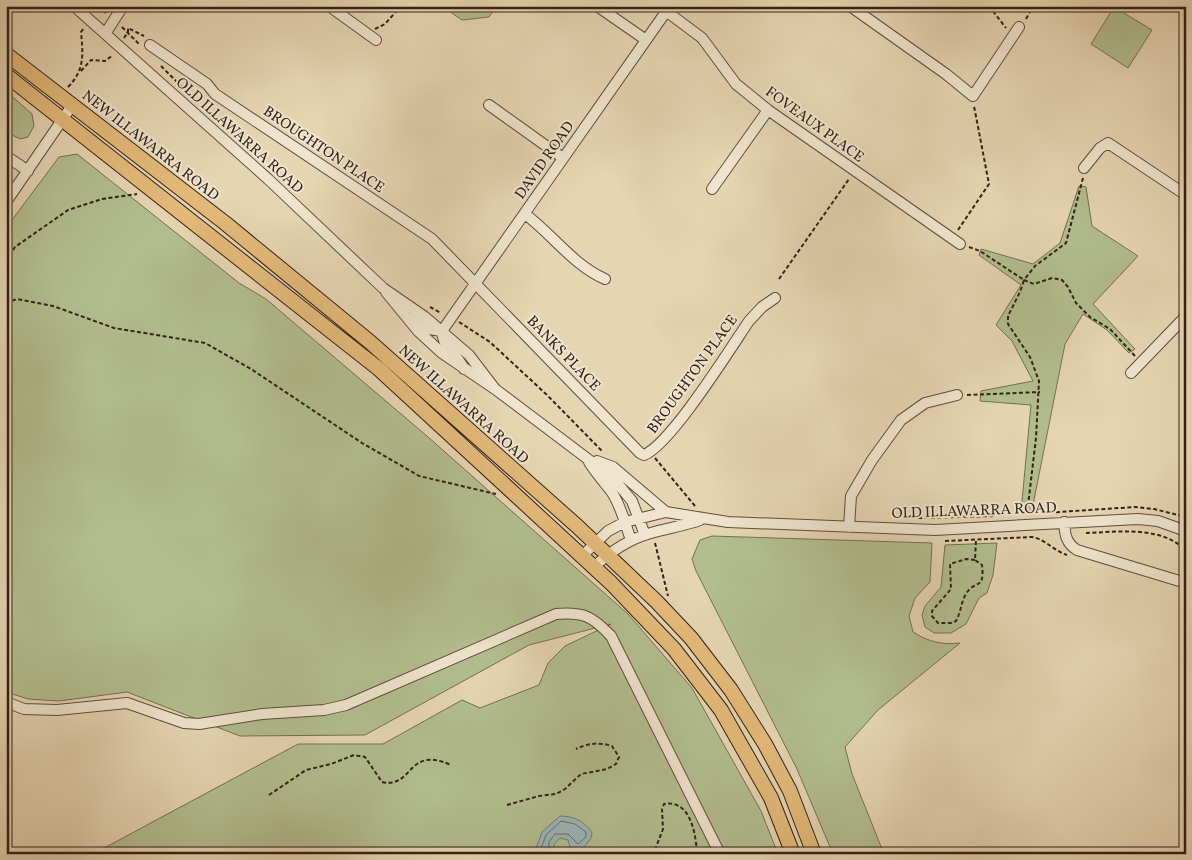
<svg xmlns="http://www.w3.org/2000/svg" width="1192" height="860" viewBox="0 0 1192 860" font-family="Vollkorn,serif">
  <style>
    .green { fill: #b2be8e; stroke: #736f53 }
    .water { fill: #9bb6b7; stroke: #727a77 }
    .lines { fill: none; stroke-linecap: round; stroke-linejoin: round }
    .shore { stroke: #686b68; stroke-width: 1 }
    .minor-casing { stroke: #604d3e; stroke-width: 12 }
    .highway-casing { stroke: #342018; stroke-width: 16 }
    .path { stroke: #342018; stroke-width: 2; stroke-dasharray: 4 2.5; stroke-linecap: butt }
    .minor { stroke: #efe4cd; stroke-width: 10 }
    .highway { stroke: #e3ba79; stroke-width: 14 }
    .labels { text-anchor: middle; stroke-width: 4; stroke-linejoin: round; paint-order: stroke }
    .street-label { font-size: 15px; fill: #342018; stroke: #efe4cd }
  </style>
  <rect width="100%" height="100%" fill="#e6d5b2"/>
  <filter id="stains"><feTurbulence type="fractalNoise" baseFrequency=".004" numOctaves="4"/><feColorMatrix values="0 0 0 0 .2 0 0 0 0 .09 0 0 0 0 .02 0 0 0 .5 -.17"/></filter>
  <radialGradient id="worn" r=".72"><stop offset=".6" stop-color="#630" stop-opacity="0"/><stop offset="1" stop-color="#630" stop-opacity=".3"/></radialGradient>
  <path class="green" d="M442,6H497L489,17L462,20Z
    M1114,7L1152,30L1128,68L1091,44Z
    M6,91L32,114L34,126L28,137L20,139L6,132Z
    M77,154L239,283L266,299L428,437L628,614L692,688L761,811L778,854H93L298,744H383L462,700L480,708L539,685L548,663L565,646L611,624L529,645L365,735L240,736L127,692L59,701L28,699L6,692V228L59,157Z
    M1079,186L1086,187L1092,226L1138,256L1093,304L1135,349L1129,353L1107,330L1083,314L1065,344L1032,510L1021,512L1031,405L980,401L981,391L1033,381L1012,341L996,325L1021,285L979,255L981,249L1033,264L1060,243Z
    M712,536L932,543L930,582L915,598L909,616L913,632C929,642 942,645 960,643L878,710L845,747L852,774L884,854H833L797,769L696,571L692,559L700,540Z
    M997,543L993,575L987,593L979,598L966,624L951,633H934L925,627L922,615L925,606L941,587L945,545Z"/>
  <path class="water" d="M560,816C573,816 585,821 592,833L591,838L579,854H572L568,840L560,838L554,844L555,854H534L542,832Z"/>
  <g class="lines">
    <path class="shore" d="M539,854L546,835L561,821L575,824L586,832V837L578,844L568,834H555L549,842V854"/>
    <g class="minor-casing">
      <path id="minor" d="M74,6L268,179L383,288L425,317L469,355L495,389
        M329,6L376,40
        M597,6L646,40
        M850,6L946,74L973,96L1019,27
        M666,11L702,38L736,84L768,110L960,244
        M105,34L123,6
        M150,45L207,84L215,94L432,239L640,453L644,455C671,444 730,349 749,321L762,307L775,298
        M489,105L563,158
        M6,156L28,171
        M1084,168L1100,148L1108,143L1186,195
        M712,189L768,110
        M6,202L73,104
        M525,214C552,234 573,265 605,279
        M386,292L418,331L442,353L495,389L613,478L632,501L645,535
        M412,317L429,329L441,331
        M464,369C457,353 443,349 442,331L670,6
        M1131,373L1186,316
        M597,461L613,467L666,512
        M589,462C596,473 603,481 611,491C621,505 625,524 631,540
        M1064,522C1065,535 1066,543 1077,550L1186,583
        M849,527L851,496L872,460L901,420L925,403L957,395
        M582,556L608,531L625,522L666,512L728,522L935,530L1138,519L1158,521L1186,531
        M594,567C611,551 629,539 651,533C668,528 684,526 700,520
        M6,702L24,709L57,710L127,703L184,723L199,724L262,714L324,710L346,705L556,614C584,612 592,616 611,636L720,854"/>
    </g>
    <g class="highway-casing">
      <path id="highway" d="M6,54L225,223L370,342L577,526L657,602L691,638L731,690L765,744L790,791L814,854
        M6,75L379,369L611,583L674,649L721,710L771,798L793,854"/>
    </g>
    <path class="path" d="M98,6L107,14
      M989,6L1006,28
      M1026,19L1033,6
      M122,27L140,45
      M375,29L385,24L401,6
      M124,38L128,32V28L144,36
      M161,66L191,96
      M81,71L91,60L105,61L113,55
      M68,87C85,70 83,54 81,32L84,28
      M1083,178L1066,243L1035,266L1024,280L1034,284L1052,278L1062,280L1068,287L1076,303L1090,317L1110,329L1135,356
      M958,230L989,184L974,106
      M969,247L980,251L1024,280L1020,292L1008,316V324L1030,357L1039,381L1036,438L1027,514
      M6,261L15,247L68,210L102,199L137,194
      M779,279L849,179
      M6,303L17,299L53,306L114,328L205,343L251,369L362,443L419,476L496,494
      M430,307L441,313
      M459,322L490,342L547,395L603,452
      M967,395L1040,392
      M655,458L695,506
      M1043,513L1135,507L1154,509L1186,517
      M918,518L996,516
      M1086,533C1117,532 1162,525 1186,551
      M945,541L1032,537C1045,539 1054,551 1067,555
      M655,543L668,596
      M975,560L966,559L950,564L951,589L932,611V616L938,623H952L956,621C961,612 961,602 966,594C975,579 985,591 982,565L975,560L976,539
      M269,795L306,770L331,764L354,755L365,757L382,782C414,789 406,745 451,765
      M507,805L539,796L556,794L565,789L581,774L607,769L616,764L619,757L612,746C599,742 588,743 576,749
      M655,850L663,829L662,809L664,804C691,799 696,835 697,854"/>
    <use href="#minor" class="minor"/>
    <use href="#highway" class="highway"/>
  </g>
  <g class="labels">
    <g class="street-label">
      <text transform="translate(815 124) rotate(36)" y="5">FOVEAUX PLACE</text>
      <text transform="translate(240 135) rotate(42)" y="5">OLD ILLAWARRA ROAD</text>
      <text transform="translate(151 145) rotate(38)" y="5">NEW ILLAWARRA ROAD</text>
      <text transform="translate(324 149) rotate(34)" y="5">BROUGHTON PLACE</text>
      <text transform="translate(544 160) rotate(-55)" y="5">DAVID ROAD</text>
      <text transform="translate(564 353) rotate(46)" y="5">BANKS PLACE</text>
      <text transform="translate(692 374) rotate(-54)" y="5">BROUGHTON PLACE</text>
      <text transform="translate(464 404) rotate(42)" y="5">NEW ILLAWARRA ROAD</text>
      <text transform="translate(974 510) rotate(-2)" y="5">OLD ILLAWARRA ROAD</text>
    </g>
  </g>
  <rect width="1192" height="860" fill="none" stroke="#e6d5b2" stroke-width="25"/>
  <rect x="8" y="8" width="1177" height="845" fill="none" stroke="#342018" stroke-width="2.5"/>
  <rect x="12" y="12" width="1167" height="835" fill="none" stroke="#342018"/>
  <rect width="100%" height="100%" filter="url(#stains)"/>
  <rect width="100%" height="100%" fill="url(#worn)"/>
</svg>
